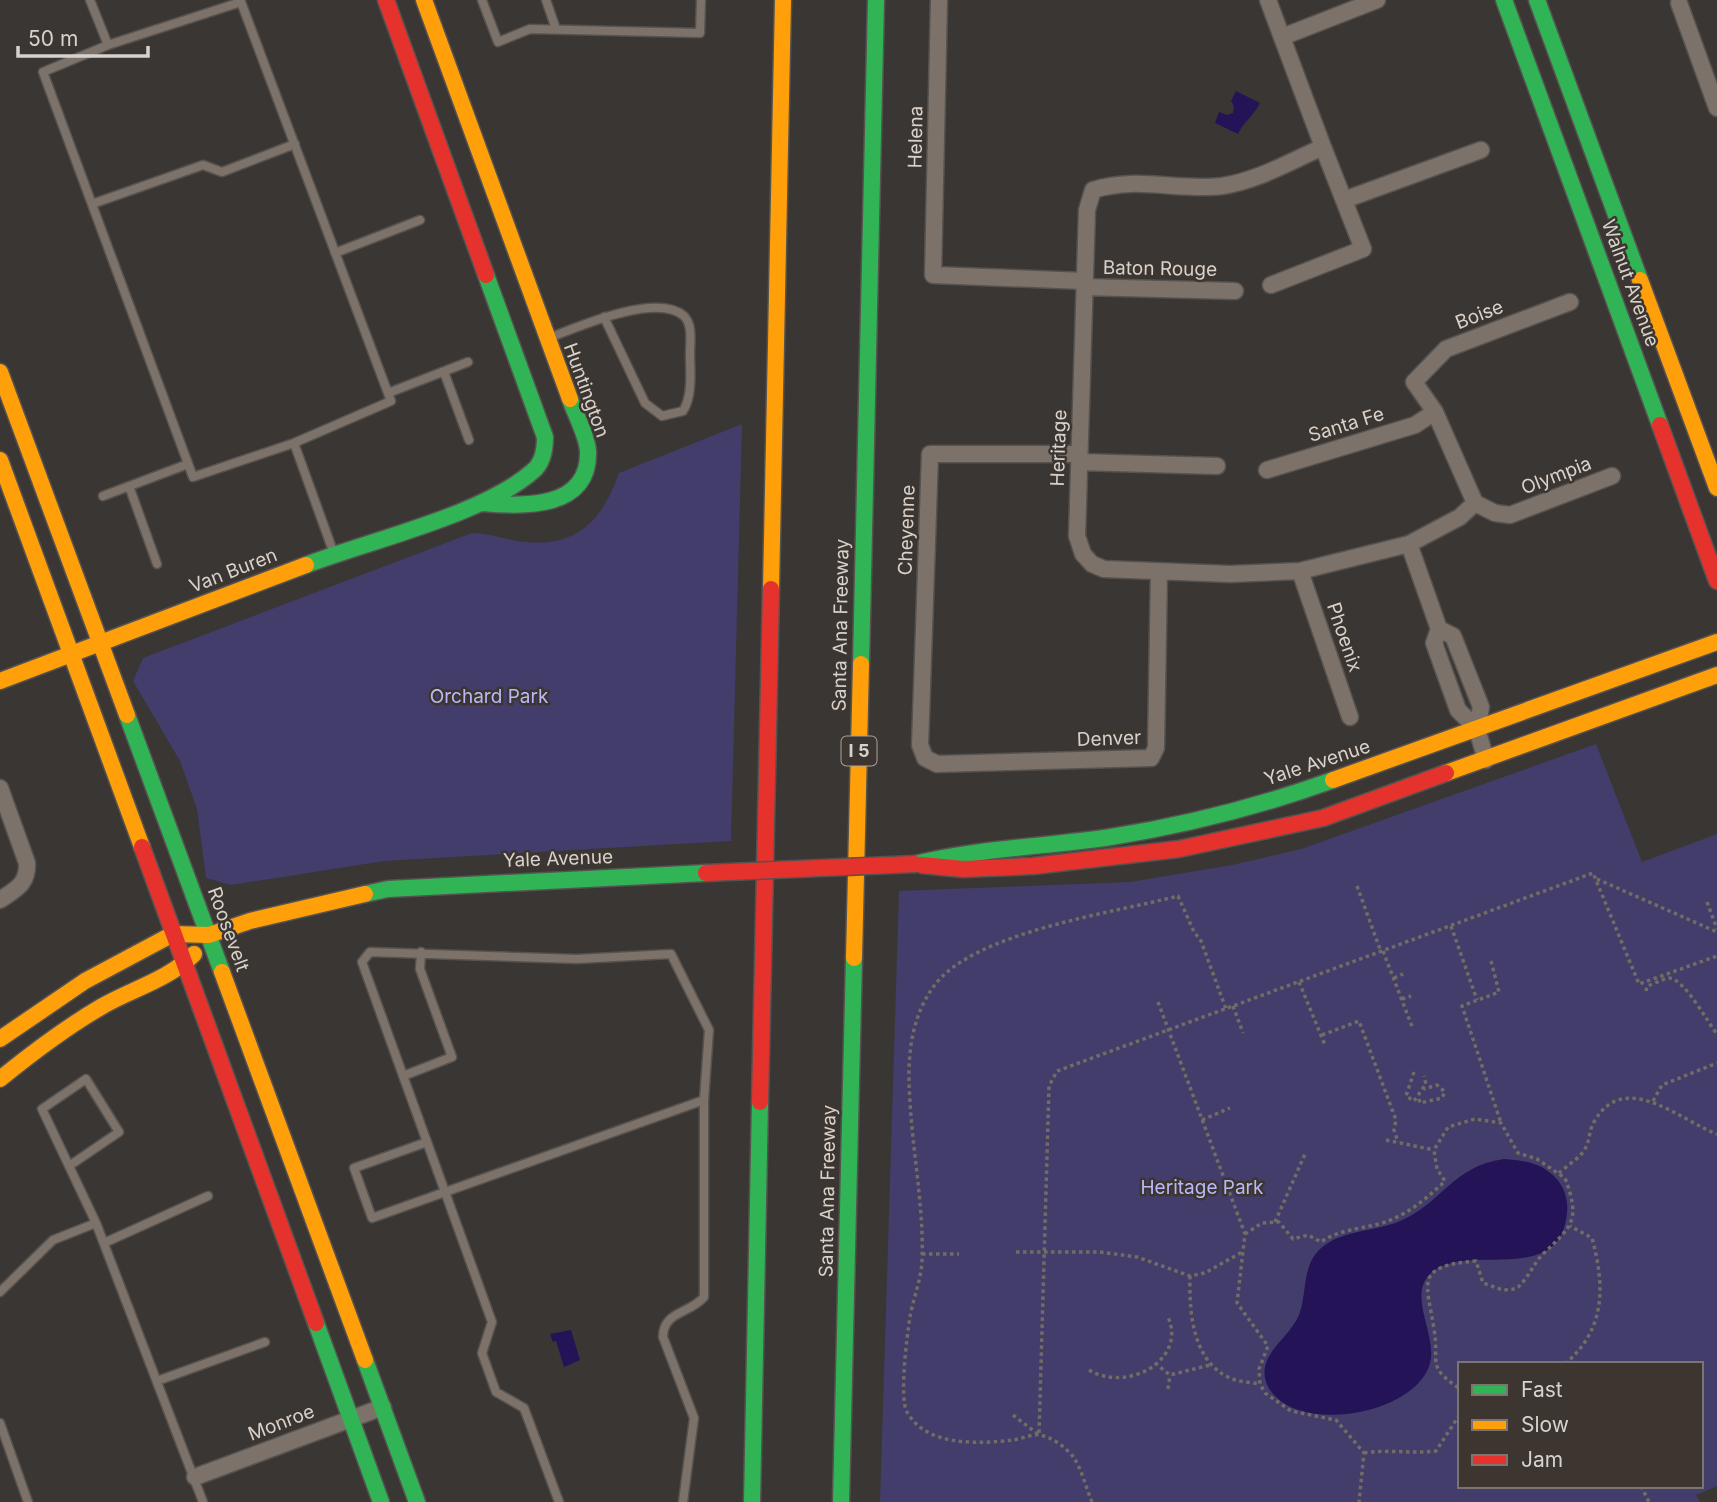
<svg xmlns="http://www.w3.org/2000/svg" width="1717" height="1502" viewBox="0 0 1717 1502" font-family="Inter,sans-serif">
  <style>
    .green { fill: #423d6a; fill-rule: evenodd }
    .water { fill: #251358 }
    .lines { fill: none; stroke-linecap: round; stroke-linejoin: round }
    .lane-casing { stroke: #555250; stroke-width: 11 }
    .street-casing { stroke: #555250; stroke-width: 19 }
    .fast-casing { stroke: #555250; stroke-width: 19 }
    .slow-casing { stroke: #555250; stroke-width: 19 }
    .jam-casing { stroke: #555250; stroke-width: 19 }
    .path { stroke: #726c65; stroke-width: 3.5; stroke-dasharray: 3.5 3.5; stroke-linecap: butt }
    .lane { stroke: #7c7269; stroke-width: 8 }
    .street { stroke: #7c7269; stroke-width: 16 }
    .fast { stroke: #30b455; stroke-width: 16 }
    .slow { stroke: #ff9f0a; stroke-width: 16 }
    .jam { stroke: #e5322d; stroke-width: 16 }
    .jam-bridge-casing { stroke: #555250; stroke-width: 19; stroke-linecap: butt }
    .jam-bridge { stroke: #e5322d; stroke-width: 16 }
    .labels { text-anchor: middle; stroke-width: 5; stroke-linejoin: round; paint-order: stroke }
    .shield { fill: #3d3630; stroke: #a9a39f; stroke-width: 2 }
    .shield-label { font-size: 18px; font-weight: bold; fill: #d7d2ce }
    .street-label { font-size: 19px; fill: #d7d2ce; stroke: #3d3630 }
    .park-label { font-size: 19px; fill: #bab8fb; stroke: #3d3630 }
  </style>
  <rect width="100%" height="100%" fill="#3a3633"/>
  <path class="green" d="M742,424L731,841L384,861L231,885L206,878L197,809L180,761L133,681L143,658L472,533C491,533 508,541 526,542C579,547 603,518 619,473Z
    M1596,744L1642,862L1717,834V1486L1696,1495L1700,1502H880L899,891L1130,882L1232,865L1301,849ZM1460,1364H1701V1486H1460Z"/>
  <path class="water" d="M1236,91L1260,103C1252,118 1245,120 1238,134L1215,123L1219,112L1227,115L1233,113L1234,106L1231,101Z
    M1504,1159C1520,1160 1537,1162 1549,1172C1562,1181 1569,1197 1567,1213C1560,1288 1469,1241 1431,1273C1408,1294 1434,1330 1431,1358C1424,1411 1311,1434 1275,1396C1267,1388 1263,1377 1265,1367C1268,1349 1291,1334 1299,1315C1307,1294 1302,1267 1319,1250C1340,1230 1372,1232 1398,1222C1443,1203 1452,1166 1504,1159Z
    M571,1330L580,1360L564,1367L556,1341L553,1342L550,1334Z"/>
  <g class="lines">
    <g class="lane-casing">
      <path id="lane" d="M90,0L108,45
        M482,0L498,42L530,29L700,33L701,0
        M546,0L556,29
        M92,204L203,165L222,172L295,144
        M335,253L420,220
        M549,338C577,327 657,292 684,316C693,325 690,342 690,353C690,371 693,395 683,411L662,416L645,403L604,317
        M444,372L469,440
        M388,393L468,362
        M294,443L391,401L241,2L108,45L43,72L193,477L294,443L333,551
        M129,486L157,564
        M103,496L188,464
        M403,1076L452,1057L420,969L421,952
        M427,1142L354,1168L372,1218L704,1100L709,1030L671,954L577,959L370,952L362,962L492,1322L482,1353L496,1392L524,1408L559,1502
        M69,1166L119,1132L86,1079L42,1109L96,1223
        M104,1243L208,1196
        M0,1292L53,1240L96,1223L203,1502
        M157,1381L265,1342
        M0,1423L28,1502
        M683,1502L694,1418L663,1337C663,1311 690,1314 704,1297V1100"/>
    </g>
    <g class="street-casing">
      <path id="street" d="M939,0L933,275L1084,281
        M1268,0L1323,147C1291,161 1257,181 1222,186C1178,191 1136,176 1093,190L1087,210L1077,536L1083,554L1092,564L1104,569L1230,574L1300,571L1409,544L1460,517L1475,503L1435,412L1414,382L1446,349L1570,302
        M1679,3L1717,108
        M1282,37L1377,0
        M1344,200L1481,150
        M1271,285L1363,249L1323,147
        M1084,287L1235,291
        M1079,454H930L920,745L925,758L937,764L1151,758L1156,748L1159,572
        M1079,462L1217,466
        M1267,470L1415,425L1435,412
        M1475,503L1495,513L1510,515L1612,476
        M1409,544L1439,629L1434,643L1458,710L1477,729
        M1300,571L1350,717
        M1439,629L1453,636L1481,707L1477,729L1486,760
        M0,788L27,863C28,884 16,889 0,900
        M195,1477L383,1407"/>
    </g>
    <g class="fast-casing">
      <path id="fast" d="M1504,0L1660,425
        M1537,0L1640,280
        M483,503C524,507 590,509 588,451C587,435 575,414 570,399
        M306,565C371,540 483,515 533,471C543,463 545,449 545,437L486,275
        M861,664L876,0
        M127,715L222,972
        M915,864C979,848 1045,847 1111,837C1186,825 1261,806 1333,780
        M365,894L388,889L706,873
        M316,1323L381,1502
        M365,1360L417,1502
        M752,1502L760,1102
        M841,1502L854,958"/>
    </g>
    <g class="slow-casing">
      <path id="slow" d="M424,0L570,399
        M1640,280L1717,488
        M0,372L127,715
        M0,460L142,847
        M771,589L783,0
        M0,681L306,565
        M1446,773L1717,675
        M1333,780L1717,642
        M854,958L861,664
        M222,972L365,1360
        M0,1039L85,981L173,934L209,935L250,921L365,894
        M0,1079C32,1053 65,1028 101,1007C132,989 168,980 194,954"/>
    </g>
    <g class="jam-casing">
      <path id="jam" d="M386,0L486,275
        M1660,425L1717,581
        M142,847L316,1323
        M922,865L963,869L1033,866L1179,849L1323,818L1446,773
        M760,1102L771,589"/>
    </g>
    <path class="path" d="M1597,879L1717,932
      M1357,886L1381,952
      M1707,902L1717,929
      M1451,926L1477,1000
      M1383,951L1413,1029
      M1491,961L1499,992L1462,1006L1501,1123
      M1394,978L1403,974
      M1299,982L1325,1045
      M1646,991L1647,986C1654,984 1662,979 1669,978C1684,978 1708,1023 1717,1034
      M1402,999L1411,996
      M1158,1002L1245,1234L1237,1303L1268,1346L1259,1369L1260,1384L1265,1393L1291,1411L1336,1420L1364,1453L1359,1502
      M1233,1006L1243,1033
      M1322,1035L1359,1021L1396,1120L1394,1130L1398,1142
      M1414,1072L1406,1096L1414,1101L1426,1084L1424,1076
      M1419,1099L1420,1103L1442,1098L1445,1092L1437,1085L1424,1089
      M1653,1101L1662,1085L1717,1063
      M1202,1120L1230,1108
      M1386,1140L1434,1150
      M1559,1173C1566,1166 1582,1157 1586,1147C1590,1139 1589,1130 1594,1122C1624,1068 1681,1121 1717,1134
      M1275,1222L1305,1154
      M1245,1234L1262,1223L1279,1222L1293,1239L1308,1235L1321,1242C1338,1230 1359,1229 1379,1224C1406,1216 1425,1200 1445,1181L1437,1169L1434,1150L1448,1127L1475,1119L1501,1123L1518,1153L1537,1159L1565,1178C1581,1221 1572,1226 1543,1254C1533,1264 1529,1278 1516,1289L1503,1290L1483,1283L1476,1261C1413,1266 1427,1283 1434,1329C1440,1364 1425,1365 1460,1389
      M1016,1252H1100L1137,1257L1190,1276L1205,1273L1242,1252
      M922,1254H959
      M1190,1276C1189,1310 1192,1360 1228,1377C1237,1382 1250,1382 1260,1384
      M1155,1363L1170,1375L1210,1365
      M1565,1364C1606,1329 1605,1286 1592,1238L1570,1226
      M1089,1370C1128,1393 1187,1360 1168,1317
      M1168,1389L1170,1375
      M1013,1415L1039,1435L1049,1086L1057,1071L1593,873L1639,984L1717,956
      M1364,1453C1389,1449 1412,1454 1436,1451L1460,1414
      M1641,1486L1649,1502
      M1092,1502C1086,1488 1082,1470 1074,1458C1067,1448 1051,1436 1039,1435C1031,1434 1021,1439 1013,1440C980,1444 926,1447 907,1412C899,1397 907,1336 910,1317C913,1299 921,1280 922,1261C924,1208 913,1155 910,1102C907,1062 909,1020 934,986C973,932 1113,913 1178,896L1194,932L1201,941L1226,1009"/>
    <use href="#lane" class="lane"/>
    <use href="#street" class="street"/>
    <use href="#fast" class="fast"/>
    <use href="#slow" class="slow"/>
    <use href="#jam" class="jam"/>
    <g class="jam-bridge-casing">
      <path id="jam-bridge" d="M706,873L915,864"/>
    </g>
    <use href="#jam-bridge" class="jam-bridge"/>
  </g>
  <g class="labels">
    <rect class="shield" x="841.5" y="736.5" width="35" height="29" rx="5"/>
    <g class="shield-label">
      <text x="859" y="757">I 5</text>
    </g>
    <g class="street-label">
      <text transform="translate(915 137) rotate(-89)" y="7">Helena</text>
      <text transform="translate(1160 268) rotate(1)" y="7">Baton Rouge</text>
      <text transform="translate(1631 283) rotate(70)" y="7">Walnut Avenue</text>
      <text transform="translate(1479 314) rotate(-21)" y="7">Boise</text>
      <text transform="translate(587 390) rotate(70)" y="7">Huntington</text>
      <text transform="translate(1346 424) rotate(-17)" y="7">Santa Fe</text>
      <text transform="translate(1058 448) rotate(-88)" y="7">Heritage</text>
      <text transform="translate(1556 475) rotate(-21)" y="7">Olympia</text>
      <text transform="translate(906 530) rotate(-88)" y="7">Cheyenne</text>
      <text transform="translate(233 570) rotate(-21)" y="7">Van Buren</text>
      <text transform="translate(840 625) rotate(-89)" y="7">Santa Ana Freeway</text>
      <text transform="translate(1345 637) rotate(71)" y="7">Phoenix</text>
      <text transform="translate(1109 738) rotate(-2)" y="7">Denver</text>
      <text transform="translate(1317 762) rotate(-18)" y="7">Yale Avenue</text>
      <text transform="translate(558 858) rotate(-2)" y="7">Yale Avenue</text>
      <text transform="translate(229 929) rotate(70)" y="7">Roosevelt</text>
      <text transform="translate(827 1191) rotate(-89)" y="7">Santa Ana Freeway</text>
      <text transform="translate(281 1422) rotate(-21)" y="7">Monroe</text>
    </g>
    <g class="park-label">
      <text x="489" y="703">Orchard Park</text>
      <text x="1202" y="1194">Heritage Park</text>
    </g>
  </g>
  <rect x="1458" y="1362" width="245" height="126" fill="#3d3630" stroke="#7b746f" stroke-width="2"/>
  <rect x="1472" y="1385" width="35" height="10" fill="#30b455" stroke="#7b746f" stroke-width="2"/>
  <text x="1521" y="1397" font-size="21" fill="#d7d2ce">Fast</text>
  <rect x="1472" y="1420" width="35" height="10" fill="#ff9f0a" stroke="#7b746f" stroke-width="2"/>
  <text x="1521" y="1432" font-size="21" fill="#d7d2ce">Slow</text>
  <rect x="1472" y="1455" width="35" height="10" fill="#e5322d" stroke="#7b746f" stroke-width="2"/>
  <text x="1521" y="1467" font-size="21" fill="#d7d2ce">Jam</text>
  <path d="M18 46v10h130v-10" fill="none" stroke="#d7d2ce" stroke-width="3.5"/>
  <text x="28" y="46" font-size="21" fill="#d7d2ce" stroke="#3d3630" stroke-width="5" paint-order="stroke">50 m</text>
</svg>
